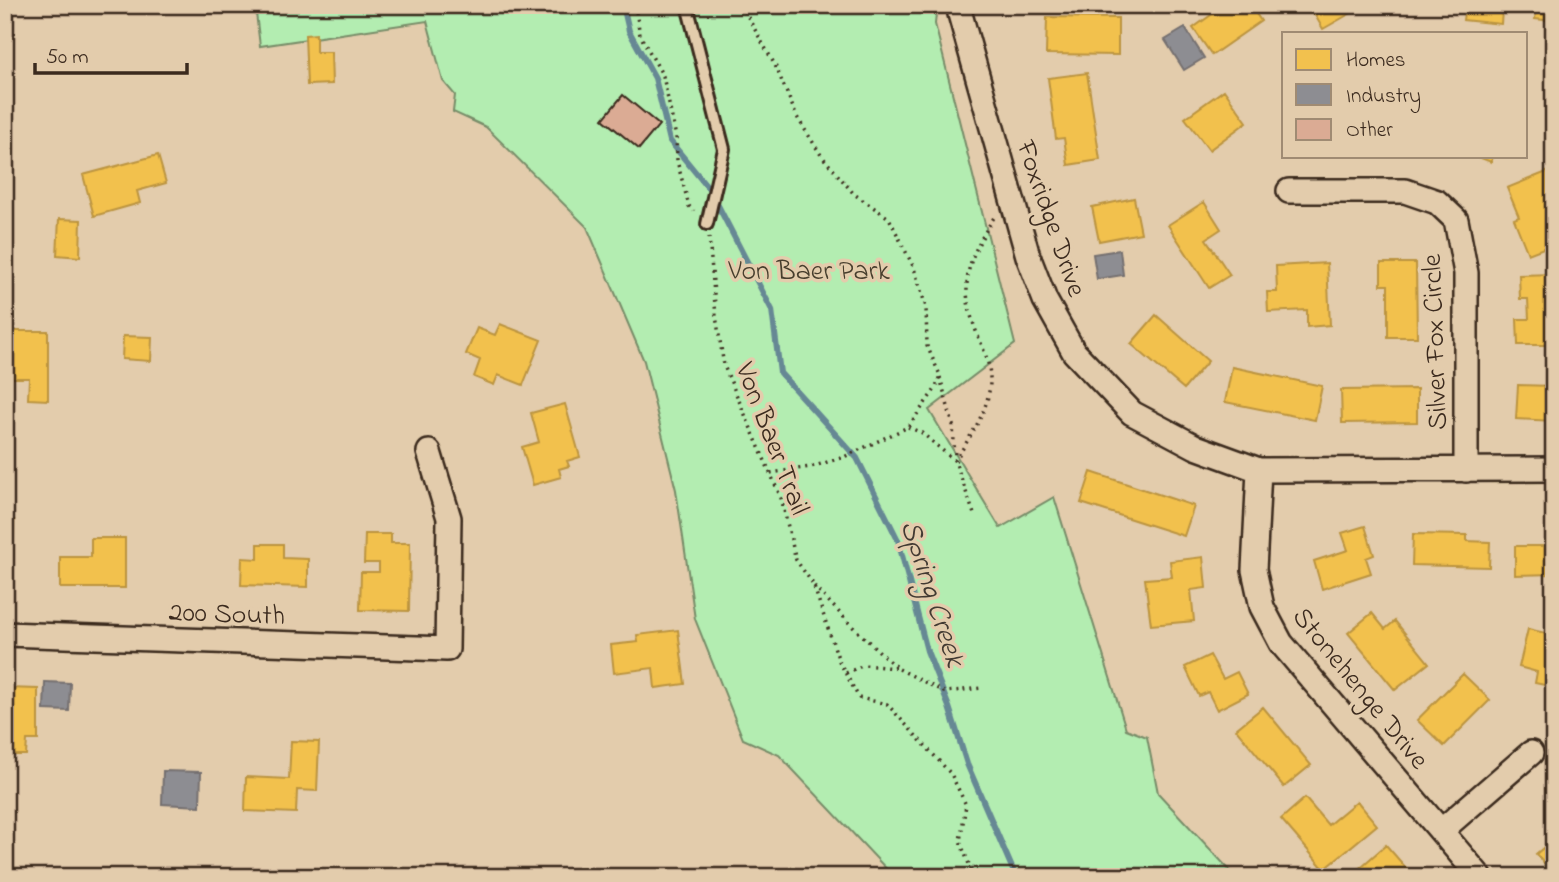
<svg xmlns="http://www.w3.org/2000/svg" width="1559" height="882" viewBox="0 0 1559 882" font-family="'Indie Flower',sans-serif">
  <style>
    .green { fill: #b3edb1; stroke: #778c68; stroke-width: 2 }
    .homes { fill: #f2c14e; stroke: #bb9440; stroke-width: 2 }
    .industry { fill: #8d8d92; stroke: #746f6f; stroke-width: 2 }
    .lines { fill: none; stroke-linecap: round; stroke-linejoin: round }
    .stream { stroke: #668894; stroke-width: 6 }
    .building { fill: #dbab94; stroke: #3b2a1e; stroke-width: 2 }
    .service-casing { stroke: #3b2a1e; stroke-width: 16 }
    .minor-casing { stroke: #3b2a1e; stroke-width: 28 }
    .path { stroke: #3b2a1e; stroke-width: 3.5; stroke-dasharray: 2 5; stroke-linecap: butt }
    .service { stroke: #e3ccac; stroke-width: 10 }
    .minor { stroke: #e3ccac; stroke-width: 23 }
    .labels { text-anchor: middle; stroke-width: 7; stroke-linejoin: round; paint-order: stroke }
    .street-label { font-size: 28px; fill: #3b2a1e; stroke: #e3ccac }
    .park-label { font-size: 28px; fill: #473e2d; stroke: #e3ccac }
    .water-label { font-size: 30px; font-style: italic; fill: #423a32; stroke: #e3ccac }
  </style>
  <rect width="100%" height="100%" fill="#e3ccac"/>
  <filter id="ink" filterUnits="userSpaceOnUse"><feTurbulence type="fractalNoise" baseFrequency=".0143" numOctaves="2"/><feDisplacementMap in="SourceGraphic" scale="14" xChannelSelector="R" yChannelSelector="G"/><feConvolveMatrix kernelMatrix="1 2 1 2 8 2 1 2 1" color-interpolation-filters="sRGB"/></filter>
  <g filter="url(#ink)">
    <path class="green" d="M255,5H937L935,24L1015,344L929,410L1000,528L1054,497L1126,729L1147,737L1158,793L1236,877H894L779,755L743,739L695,619L676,490L644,361L587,227L486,127L453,112L455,95L443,81L427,21L260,46Z"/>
    <path class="homes" d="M1225,5H1250L1261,21L1212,55L1193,28Z
      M1309,5H1365L1323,29Z
      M1465,5H1523L1522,13L1502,11L1501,24L1463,20Z
      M1537,5H1554V21L1535,19Z
      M1047,17L1118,18V55L1046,54Z
      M316,34V52H331L332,84L307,85L305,35Z
      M1087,73L1100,160L1068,165L1064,138L1056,139L1048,78Z
      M1224,90L1247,122L1209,150L1185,118Z
      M158,155L166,183L137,191L140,203L94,216L83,175Z
      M1476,156H1493L1491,162Z
      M1554,169V187L1549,189L1554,200V244L1528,254L1514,219L1519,217L1507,188Z
      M1134,198L1141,233L1099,241L1092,207Z
      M1204,202L1221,229L1206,239L1230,275L1209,288L1168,225Z
      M59,219L81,220L80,257L57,255Z
      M1327,263L1330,325L1307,327V310L1268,312L1267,292H1277L1276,266Z
      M1381,263H1416L1417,337H1388V285H1381Z
      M1554,274V330H1547V345H1518L1517,319H1529L1528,299H1520L1519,275Z
      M1156,315L1208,361L1184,389L1131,344Z
      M500,324L541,340L523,385L498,375L494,385L474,377L480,360L466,354L477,328L495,335Z
      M5,331H48V400L28,399L29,378H5Z
      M123,336L152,337L151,361L122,359Z
      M1232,367L1322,386L1315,420L1225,402Z
      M1518,385L1554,386V421L1516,419Z
      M1417,389V422L1342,423L1341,390Z
      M565,404L580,457L567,461L569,466L559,469L561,477L533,485L522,447L539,442L531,413Z
      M1091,472L1194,506L1184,536L1081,503Z
      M5,520H14L11,585H5Z
      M1365,526L1374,555L1366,558L1371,573L1322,589L1314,561L1348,550L1342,533Z
      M365,534H391V543H410L409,611L360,610L361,572H379V563H364Z
      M1413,534L1467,535V541L1490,542L1489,567L1412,565Z
      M91,538H125V588H60V557H91Z
      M258,544H283V558L308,559V587L241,585L242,558L258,559Z
      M1515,546H1554V574L1515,575Z
      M1203,557L1206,588L1191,590L1194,621L1151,625L1145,579L1172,577L1170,561Z
      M1372,613L1385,629L1395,621L1429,663L1395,690L1348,633Z
      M1528,629L1554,635V687L1535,683L1537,672L1519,667Z
      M678,630L685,684L655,688L653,668L614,673L611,645L638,642L637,635Z
      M1210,655L1223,679L1237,672L1248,694L1217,710L1208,692L1199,696L1185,667Z
      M1463,674L1490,700L1444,746L1417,720Z
      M7,688L38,689V740H27L26,755H5Z
      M1263,707L1311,765L1284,787L1236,729Z
      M291,741L319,742L317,791L297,790L296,813L245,811L246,777L289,779Z
      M1305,798L1328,825L1357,801L1377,825L1324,869L1281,819Z
      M5,832H10L8,870H5Z
      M1554,839V876L1536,854Z
      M1386,845L1414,877H1360L1355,872Z"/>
    <path class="industry" d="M1185,28L1204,58L1184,70L1165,40Z
      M1120,250L1123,275L1097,279L1093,254Z
      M45,682L70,683L69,711L44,710Z
      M163,771L201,772L200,806L162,804Z"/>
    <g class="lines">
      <path class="stream" d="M623,5L629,31L655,78L670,141L710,190L772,310L780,373L857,458L898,540L927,651L949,707L967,764L1016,877"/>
    </g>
    <path class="building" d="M623,95L659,125L639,149L603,119Z"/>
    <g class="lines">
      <g class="service-casing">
        <path id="service" d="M687,5L724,149L707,224"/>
      </g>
      <g class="minor-casing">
        <path id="minor" d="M960,5V14L1028,256L1045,300L1074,352L1132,413L1196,447L1259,470L1554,469
          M1289,191H1405L1437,202L1456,220L1466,273V470
          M1259,470L1254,570L1262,607L1281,643L1480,877
          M5,634L447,649L449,518L429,452
          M1442,830L1531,753"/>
      </g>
      <path class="path" d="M635,5L640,35L663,76L676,137L677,161L689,206L694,211
        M741,5L775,65L797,117L821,155L854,194L889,218L914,268L926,307L927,346L940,375L936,388L908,427L844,457L811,467L770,473
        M709,237L716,316L724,366L781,498L796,560L813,584L839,661L859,698L887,704L951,774L966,805L960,841L974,877
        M940,377L953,425L955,458
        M908,427L922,433L955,461L974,514
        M955,461C970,436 991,408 990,378C990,362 982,346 976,331C958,282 968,258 995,216
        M814,586L854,628L897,668L944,692L982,688
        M846,673L864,665L895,668"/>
      <use href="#service" class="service"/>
      <use href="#minor" class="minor"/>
    </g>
  </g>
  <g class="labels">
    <g class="street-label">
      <text transform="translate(1053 218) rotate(71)" y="10">Foxridge Drive</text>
      <text transform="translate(1433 342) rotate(-92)" y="10">Silver Fox Circle</text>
      <text transform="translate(774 438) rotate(69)" y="10">Von Baer Trail</text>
      <text transform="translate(227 612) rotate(2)" y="10">200 South</text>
      <text transform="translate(1362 687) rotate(51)" y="10">Stonehenge Drive</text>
    </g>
    <g class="park-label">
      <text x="809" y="279">Von Baer Park</text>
    </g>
    <g class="water-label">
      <text transform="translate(934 593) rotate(72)" y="10">Spring Creek</text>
    </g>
  </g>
  <rect width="1559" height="882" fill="none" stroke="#e3ccac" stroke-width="28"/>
  <rect x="14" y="14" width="1531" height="854" fill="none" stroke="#3b2a1e" stroke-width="2.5" filter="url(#ink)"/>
  <rect x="1282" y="32" width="245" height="126" fill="#e3ccac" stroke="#a08b73" stroke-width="2"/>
  <rect x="1296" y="49" width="35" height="21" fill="#f2c14e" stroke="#a08b73" stroke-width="2"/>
  <text x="1346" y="66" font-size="21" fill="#3b2a1e">Homes</text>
  <rect x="1296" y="84" width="35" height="21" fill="#8d8d92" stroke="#a08b73" stroke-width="2"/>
  <text x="1346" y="102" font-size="21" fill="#3b2a1e">Industry</text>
  <rect x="1296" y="119" width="35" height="21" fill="#dbab94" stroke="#a08b73" stroke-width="2"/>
  <text x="1346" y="136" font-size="21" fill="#3b2a1e">Other</text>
  <path d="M35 63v10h152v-10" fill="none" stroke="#3b2a1e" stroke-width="3.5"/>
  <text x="46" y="63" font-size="21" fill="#3b2a1e" stroke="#e3ccac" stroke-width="5" paint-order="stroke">50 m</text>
</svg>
